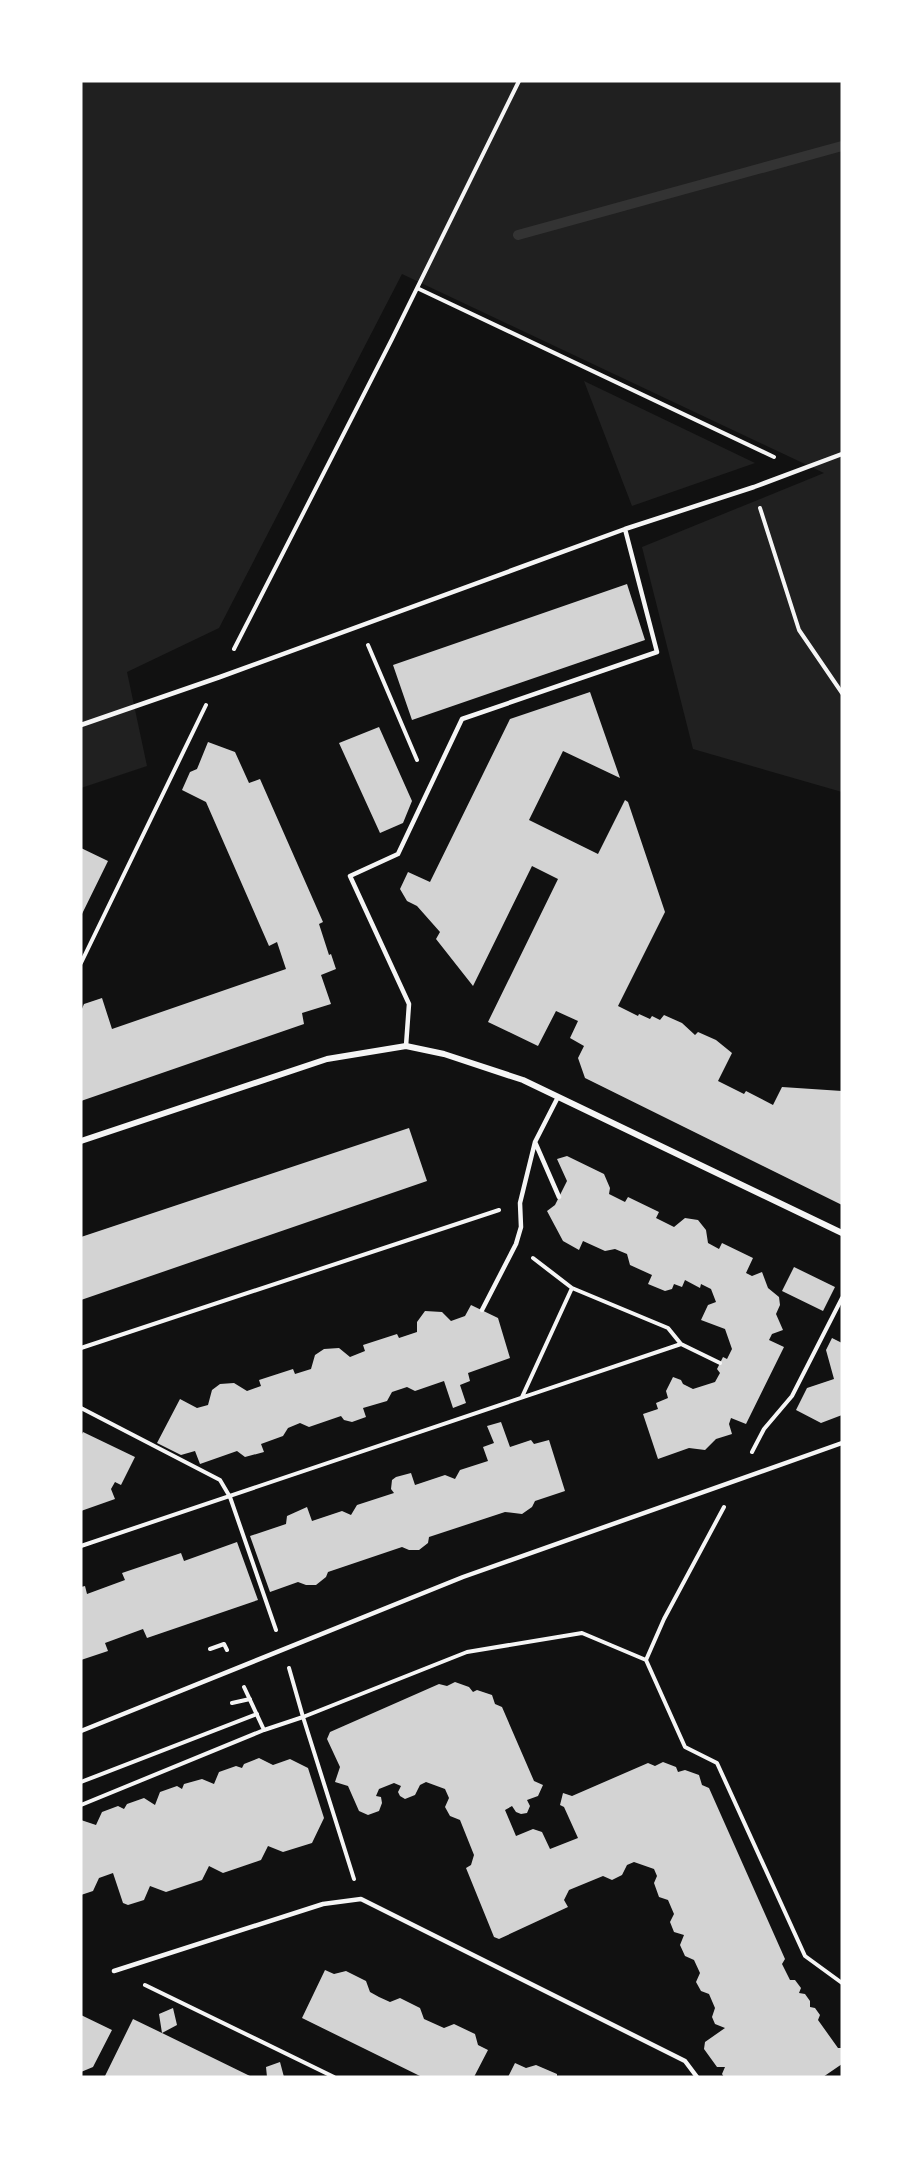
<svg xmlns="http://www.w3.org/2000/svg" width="923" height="2158" viewBox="0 0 923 2158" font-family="'Exo 2',sans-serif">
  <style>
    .green { fill: #202020 }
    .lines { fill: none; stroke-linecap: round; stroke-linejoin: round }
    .stream { stroke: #333; stroke-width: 10 }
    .building { fill: #d3d3d3 }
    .path { stroke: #f5f5f5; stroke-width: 4 }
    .service { stroke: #f5f5f5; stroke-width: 4.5 }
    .minor { stroke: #f5f5f5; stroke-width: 6 }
  </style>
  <rect width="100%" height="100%" fill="#111"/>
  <path class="green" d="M81,81H842V792L693,749L642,547L824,473L402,274L219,628L127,672L147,766L81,788Z
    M584,381L755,463L632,506Z"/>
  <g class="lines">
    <path class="stream" d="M518,235L842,146"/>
  </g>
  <path class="building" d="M627,584L645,640L412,720L393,665Z
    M590,692L620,778L563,751L529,820L598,854L625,800L628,802L665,912L618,1006L638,1016L639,1014L650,1019L652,1016L660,1020L664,1015L682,1023L695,1035L698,1032L716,1040L732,1053L718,1081L744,1094L746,1091L773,1105L782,1087L842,1091V1205L585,1078L578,1058L584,1046L570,1038L578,1021L556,1011L538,1046L488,1022L558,879L532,866L473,986L436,939L440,932L417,906L407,901L400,889L408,872L430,882L510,719Z
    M379,727L412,801L403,823L380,833L339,743Z
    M208,742L235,752L249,783L260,779L323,922L319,924L329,955L331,954L336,969L321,975L331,1004L302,1013L304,1024L81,1101V1011L84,1004L102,998L112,1029L286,969L277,942L269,946L206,802L182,790L190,772L197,769Z
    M81,848L108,861L81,916Z
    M409,1128L427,1181L81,1300V1237Z
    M567,1156L604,1174L610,1188L609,1194L625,1202L628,1197L659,1212L656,1218L674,1227L685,1218L698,1220L706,1230L708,1243L719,1249L722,1243L753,1258L746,1273L752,1276L762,1272L768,1288L779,1297L780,1305L776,1314L783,1330L772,1334L769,1340L784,1347L746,1424L731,1418L729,1424L732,1434L716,1439L705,1450L689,1448L658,1459L643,1414L658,1409L656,1403L668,1398L666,1391L673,1377L681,1380L683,1384L693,1389L715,1382L720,1373L717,1369L723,1357L727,1359L732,1349L725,1329L701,1320L708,1305L716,1302L711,1289L701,1284L700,1288L685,1280L682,1287L674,1284L672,1289L665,1291L648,1284L652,1275L630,1265L627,1254L615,1249L605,1251L583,1241L579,1250L563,1241L547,1211L555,1205L567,1181L557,1159Z
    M794,1267L835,1287L823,1311L782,1291Z
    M471,1305L498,1318L510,1358L468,1373L470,1381L460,1385L466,1403L453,1408L444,1381L415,1391L407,1387L392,1392L387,1401L363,1408L366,1417L352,1422L344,1420L341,1416L309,1427L300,1423L288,1428L283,1436L261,1444L264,1452L245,1457L237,1451L200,1464L195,1451L181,1455L157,1443L180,1399L197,1408L208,1405L212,1390L220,1384L234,1383L247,1391L261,1386L259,1380L293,1369L295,1374L311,1369L315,1355L324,1349L339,1348L350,1357L365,1351L363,1345L397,1334L399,1338L417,1332V1322L425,1311L442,1312L451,1321L465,1316Z
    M832,1338L842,1343V1415L821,1423L796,1410L807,1388L834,1379L826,1350Z
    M501,1422L510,1447L531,1440L534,1444L549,1440L565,1491L535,1501L532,1507L522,1514L505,1512L429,1537L428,1543L419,1550H409L402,1547L328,1572L326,1577L316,1585H306L298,1582L270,1592L250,1536L286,1524L287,1516L307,1507L312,1521L342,1511L351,1515L357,1505L394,1493L391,1489L392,1480L396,1477L411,1473L415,1485L445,1475L455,1479L460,1470L488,1461L483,1447L494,1443L487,1426Z
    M83,1432L135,1457L121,1485L115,1482L111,1489L115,1499L81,1511V1436Z
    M237,1542L258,1600L147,1638L143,1629L105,1643L108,1651L81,1660V1587L85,1586L87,1594L125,1580L122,1573L181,1553L184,1561Z
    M455,1682L469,1687L473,1692L477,1690L492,1695L495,1704L502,1707L534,1781L543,1785L538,1796L527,1800L530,1806L527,1813L521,1814L516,1812L512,1806L505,1810L516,1836L533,1829L542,1832L550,1849L578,1838L564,1807L560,1805L563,1793L572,1796L648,1763L655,1766L663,1762L676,1767L678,1772L685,1770L699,1775L702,1785L709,1788L785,1959L782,1964L790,1980H795L801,1988L799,1993L805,1994L810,2001V2007L815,2008L820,2015L818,2020L838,2048H842V2064L823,2077H724L722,2074L725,2067H717L704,2049L705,2042L725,2028L715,2024L712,2017L715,2008L709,1994L701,1991L696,1982L700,1973L694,1960L685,1956L680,1945L684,1935L674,1932L670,1922L674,1914L668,1900L659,1897L654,1883L657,1876L654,1869L634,1862L627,1865L622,1875L612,1880L603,1876L569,1890L564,1900L568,1907L499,1939L494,1937L466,1868L471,1865L474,1855L460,1820L450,1816L445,1807L449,1798L445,1789L426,1782L420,1785L415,1795L405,1799L400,1796L398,1792L401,1786L394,1783L379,1789L376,1796L381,1797L382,1803L379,1811L368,1815L359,1811L348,1786L335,1782L340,1767L327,1739L330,1732L439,1684L447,1686Z
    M259,1758L273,1765L290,1759L308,1768L324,1818L312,1843L283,1852L268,1846L261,1860L223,1873L209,1866L202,1880L166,1892L150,1886L144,1900L128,1905L123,1903L113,1873L99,1878L93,1891L81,1895V1820L96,1825L102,1812L118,1806L124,1809L127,1804L144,1798L155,1805L160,1792L177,1786L182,1789L184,1784L202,1779L214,1784L219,1772L236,1766L242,1768L244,1764Z
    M325,1970L334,1974L346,1971L366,1981L370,1992L379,1997L390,2002L400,1998L420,2008L424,2019L444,2028L454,2024L475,2034L478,2045L488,2050L474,2077H422L302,2018Z
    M173,2008L177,2025L162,2033L159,2014Z
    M81,2015L112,2030L93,2067L81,2072Z
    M133,2019L162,2033L252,2077L105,2076Z
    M280,2062L284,2077H267L266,2067Z
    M515,2063L526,2068L536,2065L557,2074V2077H508Z"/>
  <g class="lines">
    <path class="path" d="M417,288L774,457
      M760,508L799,630L842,693
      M368,645L417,760
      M234,649L392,339L519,81
      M81,963L206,705
      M572,1288L668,1328L681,1344
      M81,1348L499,1210
      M522,1397L572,1288L533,1258
      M81,1408L220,1480L230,1497L276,1630
      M752,1452L764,1429L792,1396L842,1298
      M724,1507L664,1619L646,1660L685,1747L717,1763L805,1956L842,1983
      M81,1546L681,1344L720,1363
      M210,1649L224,1644L227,1650
      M289,1668L303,1717L354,1879
      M244,1687L264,1730
      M232,1703L250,1699
      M81,1782L257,1714
      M81,1805L264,1730L303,1717L467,1652L582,1633L646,1660
      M145,1985L334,2077"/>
    <path class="service" d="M81,725L220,677L625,529L754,487L842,454
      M406,1046L409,1004L350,876L398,854L462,719L657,652L625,529
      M558,1097L535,1142L559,1197
      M482,1310L516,1244L521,1227L520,1203L535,1142
      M81,1731L463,1577L842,1443
      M114,1971L323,1904L361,1899L685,2061L697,2077"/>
    <path class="minor" d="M81,1141L327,1059L406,1046L444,1054L523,1080L842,1233"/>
  </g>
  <rect width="923" height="2158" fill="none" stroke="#ffffff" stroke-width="165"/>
</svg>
